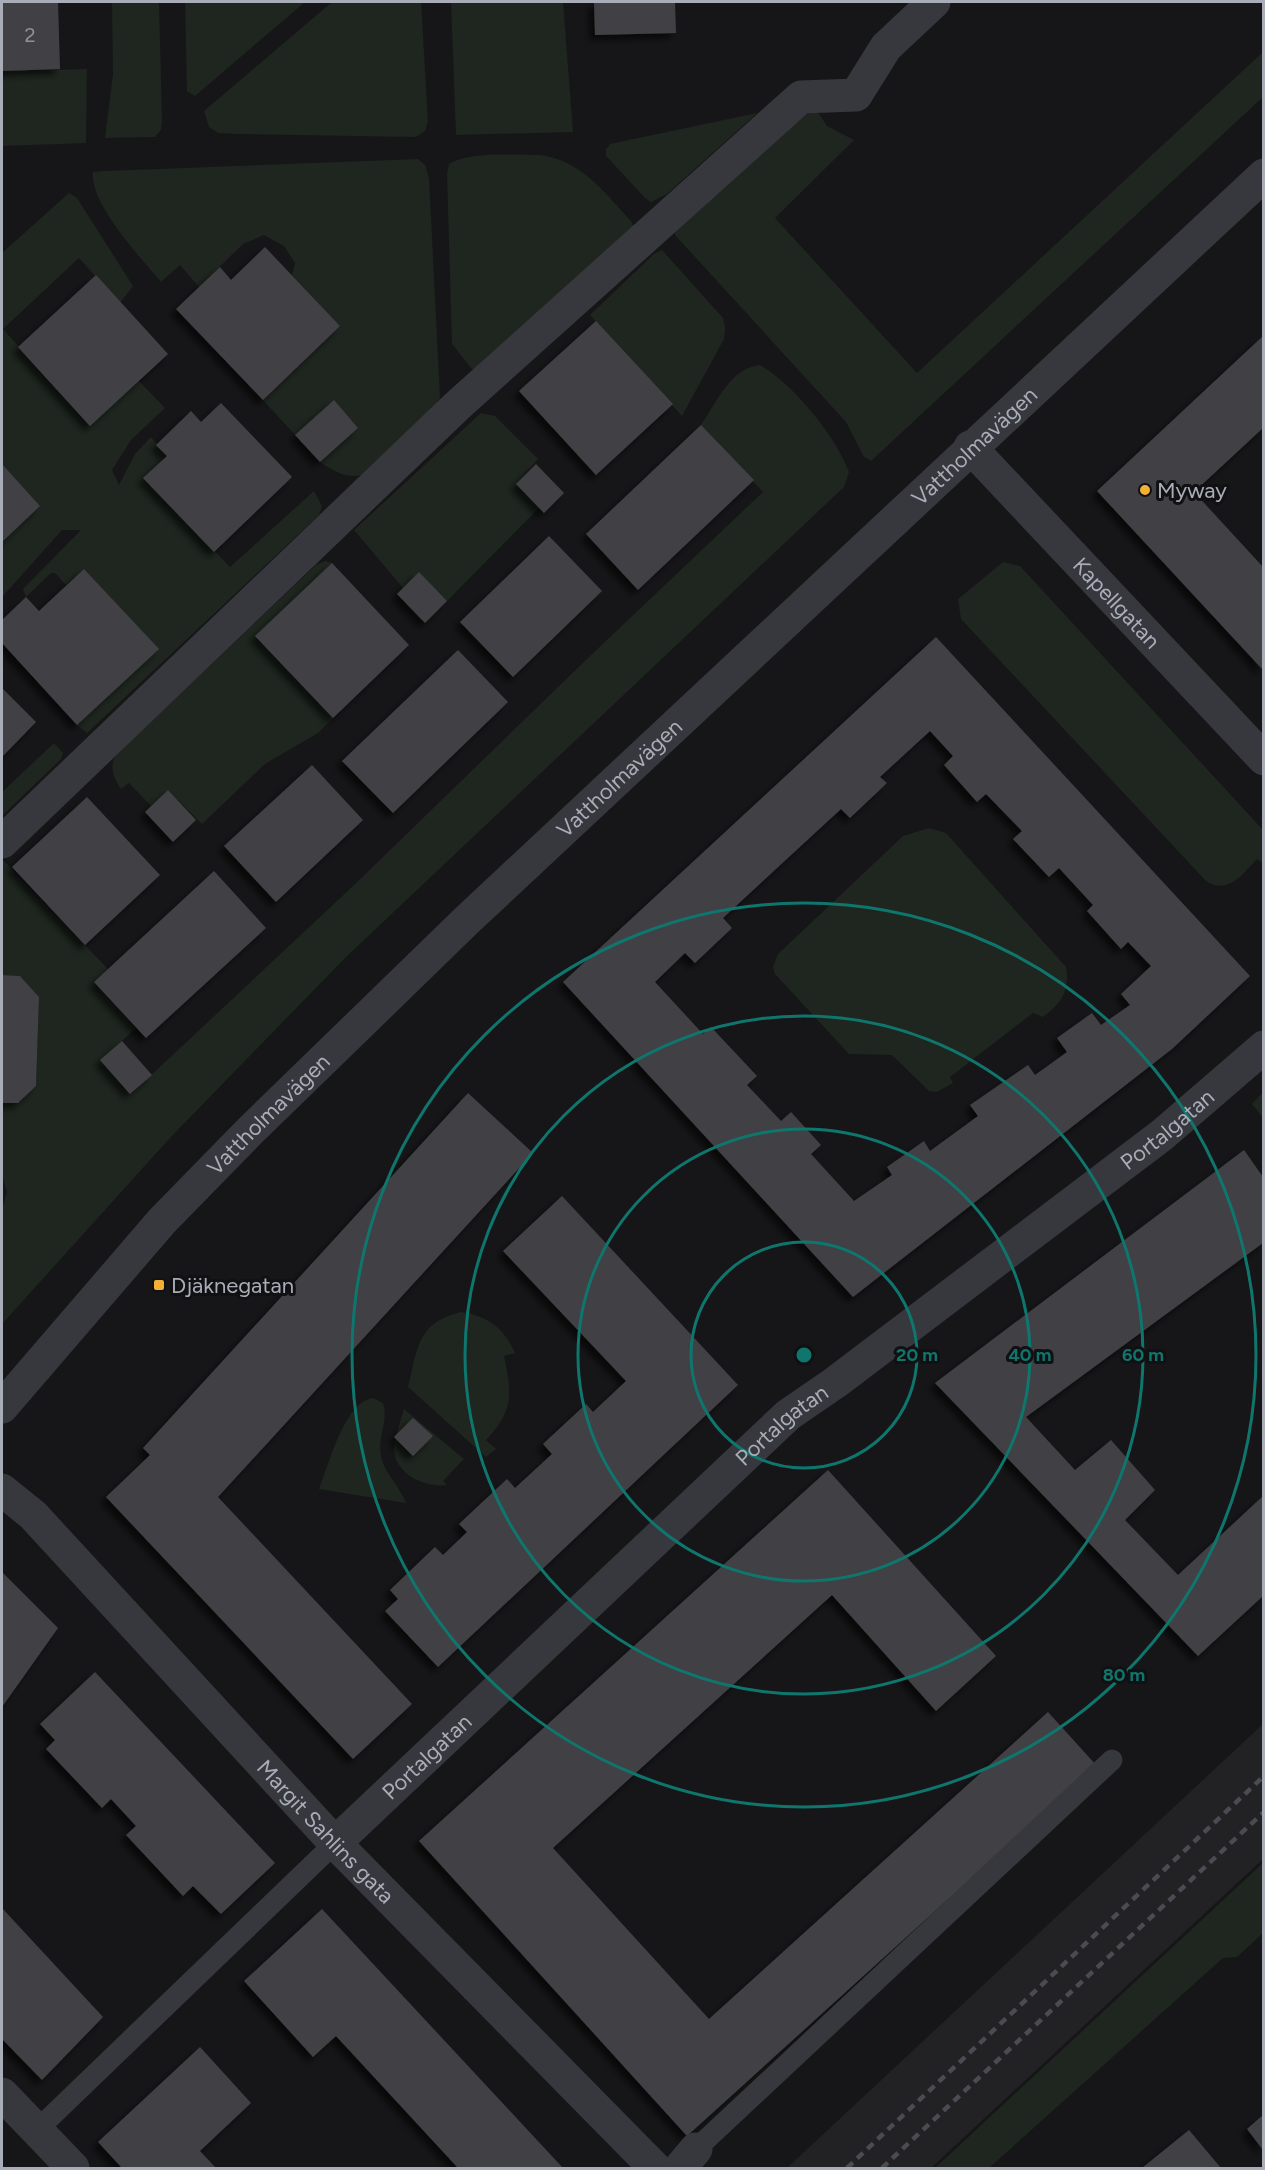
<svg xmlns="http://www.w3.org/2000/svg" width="1265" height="2170" viewBox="0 0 1265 2170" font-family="Figtree,sans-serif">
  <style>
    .built { fill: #222225 }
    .green { fill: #1e261f }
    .building { fill: #404145; fill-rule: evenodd; filter: url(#shadow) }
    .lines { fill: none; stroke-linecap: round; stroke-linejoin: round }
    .service { stroke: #37383d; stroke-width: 21 }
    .minor { stroke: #37383d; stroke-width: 33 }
    .tertiary { stroke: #37383d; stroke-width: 33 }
    .rail { stroke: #4a4c52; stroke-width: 4.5; stroke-dasharray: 8 6; stroke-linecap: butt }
    .ring { fill: none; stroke: #0f766e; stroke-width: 3 }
    .poi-dot { fill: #f2b134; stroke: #111113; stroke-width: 2 }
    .labels { text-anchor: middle; stroke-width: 6; stroke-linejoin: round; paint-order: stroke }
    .number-label { font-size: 20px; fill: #8e929b }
    .street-label { font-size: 22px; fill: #a8adb8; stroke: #111113 }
    .poi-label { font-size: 22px; fill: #a8adb8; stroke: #111113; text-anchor: start }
    .centre { fill: #0f766e; stroke: #111113; stroke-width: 3 }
    .ring-label { font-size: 18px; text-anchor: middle; font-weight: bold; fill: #0f766e; stroke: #111113; stroke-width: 6; stroke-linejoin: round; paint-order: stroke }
  </style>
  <defs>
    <filter id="shadow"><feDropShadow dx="-5.5" dy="5.5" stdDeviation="3" flood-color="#0009"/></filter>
  </defs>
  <rect width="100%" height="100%" fill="#161618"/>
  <path class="built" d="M1263,1724V1859L931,2168H787Z"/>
  <path class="green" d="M112,2H159L162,120L161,130L155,137L105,138L113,74Z
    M185,2H305L195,96L187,91Z
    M332,2H421L428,121L425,131L416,137L238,134L218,133L209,127L204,111Z
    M451,2H563L573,132L456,135Z
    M1263,52V97L871,461L864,457L846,422L675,235V231L802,114L815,108L827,126L854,140L775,218L917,373Z
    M87,69L86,143L2,146V71Z
    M757,113L667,194L651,202L645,198L606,156V149L610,144Z
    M540,155C581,160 604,192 631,221L634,227L479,370L472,369L452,344L447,174L449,164C469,151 515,155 540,155Z
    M418,159L425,165L429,178L440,398L431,410L362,475C345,479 334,471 320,462L358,428L334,401L295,435L263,400L340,326L292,275L295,263L284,246L264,235L243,244L199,287L180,265L161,282C141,258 89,203 93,172L105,171Z
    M69,193L77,198L133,286L120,303L79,258L3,329L90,425L139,381L165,408L131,440L112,470L119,485L135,454L151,437L167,456L144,477L230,567L314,491L322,506L319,515L87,733L77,725L158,649L84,569L66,585L55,573H51L26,597L23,589L81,530H62L3,596L2,594V542L40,506L2,464V253Z
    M662,250L723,318L725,328L724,339L682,416L590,315L654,254Z
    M760,365C793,384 836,436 849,472L844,487L346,957L169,1139L2,1324V1210L7,1192L2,1175V1103H18L36,1086L39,997L20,976L2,975V859L108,969L94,982L136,1028L101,1060L131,1094L353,886L588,658L763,492L701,425C717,402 730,368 760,365Z
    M481,413L495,416L538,459L516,484L539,508L447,601L419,573L403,588L354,530Z
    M325,561L332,563L255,636L333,718L318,733L265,764L202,824L168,790L151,806L129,783L121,789C114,779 108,765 117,754L316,565Z
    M1003,562L1020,566L1263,830V863L1257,859C1242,875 1228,895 1206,881L961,619L958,599Z
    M54,743L63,753L61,759L2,816V792Z
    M929,828L946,833L1066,967C1070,991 1061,1004 1043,1017L1033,1013L950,1077L953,1083L937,1092L929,1091L892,1055L849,1054L775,974L773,967L778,954L903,836Z
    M1263,1092V1118L1252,1104Z
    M461,1312C488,1316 504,1328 515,1353L504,1356C512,1393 514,1411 486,1440L496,1449L486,1457L408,1387C418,1349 416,1323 461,1312Z
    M373,1398L383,1403C389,1422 377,1437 381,1456C384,1473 400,1486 406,1503L319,1489C329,1465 344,1402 373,1398Z
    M404,1409L464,1459L443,1481L447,1485C424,1488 392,1473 394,1445C396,1433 401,1420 404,1409Z
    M1263,1863V1933L1237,1957L1223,1958L989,2168H935Z"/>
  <path class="building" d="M2,2H58L60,69L2,71Z
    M594,2H675L676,33L595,35Z
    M265,247L340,326L263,400L176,309L220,267L231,280Z
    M96,275L168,354L90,426L18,347Z
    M596,321L673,404L596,475L519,391Z
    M1263,336V428L1194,492L1263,567V670L1097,491Z
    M334,400L358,428L320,462L295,435Z
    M221,403L292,477L214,552L143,478L167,456L156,445L191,411L201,422Z
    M701,425L754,480L638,590L586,534Z
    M2,464L40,506L2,542Z
    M536,464L564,493L544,513L516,484Z
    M549,536L602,591L513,677L460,622Z
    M332,563L409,645L333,718L255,636Z
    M84,569L159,649L77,725L2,643V620L26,597L39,611Z
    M419,572L447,601L425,623L397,594Z
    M936,637L1250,976L1172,1049L853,1297L563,982ZM930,731L953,756L944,765L977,802L986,794L1022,831L1013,839L1049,877L1059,868L1093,905L1087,911L1121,949L1128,942L1151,966L1121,994L1130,1005L1101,1025L1092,1013L1057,1038L1067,1052L1035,1075L1028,1065L970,1105L978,1116L930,1151L924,1141L887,1167L892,1175L854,1201L811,1154L821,1145L791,1112L781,1121L747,1085L757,1076L711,1027L703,1034L655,982L685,953L695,963L732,928L723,918L841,809L850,818L887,783L880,777Z
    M458,650L508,702L393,813L342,761Z
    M2,688L36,722L2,757Z
    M312,765L363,820L276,902L224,846Z
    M168,790L196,820L173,842L145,812Z
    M87,797L160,875L85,945L12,867Z
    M214,871L266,928L146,1038L94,982Z
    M2,975L20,976L39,997L36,1086L18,1103H2Z
    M122,1041L152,1075L130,1094L100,1060Z
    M468,1093L533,1153L218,1497L412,1704L353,1759L106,1497L150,1455L143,1448Z
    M1244,1150L1263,1177V1243L1026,1417L1075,1470L1111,1440L1155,1490L1125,1520L1178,1575L1263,1496V1596L1198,1656L935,1383Z
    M562,1196L738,1385L438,1667L385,1611L398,1599L390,1590L435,1547L443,1555L467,1532L459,1524L507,1479L515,1488L552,1454L543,1444L586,1404L593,1412L626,1381L503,1251Z
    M413,1418L433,1436L413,1456L394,1437Z
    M828,1470L996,1656L936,1711L832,1595L553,1848L709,2019L1048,1712L1096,1765L687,2136L419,1841Z
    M2,1572L58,1628L2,1707Z
    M95,1672L275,1863L221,1914L193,1886L183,1896L126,1835L136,1826L111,1799L102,1808L46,1749L55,1740L40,1724Z
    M2,1908L103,2017L42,2080L2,2039Z
    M322,1909L563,2168H458L336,2036L313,2057L244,1981Z
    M200,2047L251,2103L200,2151L216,2168H122L98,2142Z
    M1263,2115V2150L1247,2129Z
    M1189,2130L1221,2168H1142Z"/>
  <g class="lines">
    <path class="service" d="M37,2130L335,1843
      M696,2149L1112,1760"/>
    <g class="minor">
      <path id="s1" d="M970,447L1264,759"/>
      <path d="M2,842L457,406L801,97L856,95L886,47L934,2"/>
      <path id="s2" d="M2,1490L33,1515L335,1843L655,2168"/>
      <path id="s3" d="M335,1843L788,1415L836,1382L1162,1135L1264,1047"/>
      <path d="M2,2094L73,2168"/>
      <path d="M680,2168L696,2149"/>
    </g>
    <path class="tertiary" id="s4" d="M2,1407L162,1221L249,1132L466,921L1264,175"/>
    <path class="rail" d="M847,2168L1264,1776
      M882,2168L1264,1812"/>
  </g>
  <g class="ring">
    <circle cx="804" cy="1355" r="113"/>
    <circle cx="804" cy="1355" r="226"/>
    <circle cx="804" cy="1355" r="339"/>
    <circle cx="804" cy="1355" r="452"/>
  </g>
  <g class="poi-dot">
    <circle cx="1145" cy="490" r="6"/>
    <rect x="153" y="1279" width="12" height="12" rx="3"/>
  </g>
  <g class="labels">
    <g class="number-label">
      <text x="30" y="42">2</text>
    </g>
    <g class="street-label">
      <text dy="8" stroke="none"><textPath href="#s4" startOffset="1368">Vattholmavägen</textPath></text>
      <text dy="8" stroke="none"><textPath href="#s1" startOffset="214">Kapellgatan</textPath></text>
      <text dy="8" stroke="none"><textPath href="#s4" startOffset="882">Vattholmavägen</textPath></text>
      <text dy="8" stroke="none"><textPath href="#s4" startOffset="396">Vattholmavägen</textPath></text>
      <text dy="8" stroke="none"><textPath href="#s3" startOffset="1098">Portalgatan</textPath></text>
      <text dy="8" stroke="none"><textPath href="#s3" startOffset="612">Portalgatan</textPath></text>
      <text dy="8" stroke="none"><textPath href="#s3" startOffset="126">Portalgatan</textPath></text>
      <text dy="8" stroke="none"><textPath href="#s2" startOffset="471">Margit Sahlins gata</textPath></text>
    </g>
    <g class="poi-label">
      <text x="1157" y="498">Myway</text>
      <text x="171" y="1293">Djäknegatan</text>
    </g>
  </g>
  <circle cx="804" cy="1355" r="9" class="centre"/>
  <g class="ring-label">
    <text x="917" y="1361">20 m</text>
    <text x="1030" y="1361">40 m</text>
    <text x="1143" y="1361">60 m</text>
    <text x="1124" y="1681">80 m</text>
  </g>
  <rect width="1265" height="2170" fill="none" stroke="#a8adb8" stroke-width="6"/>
</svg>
